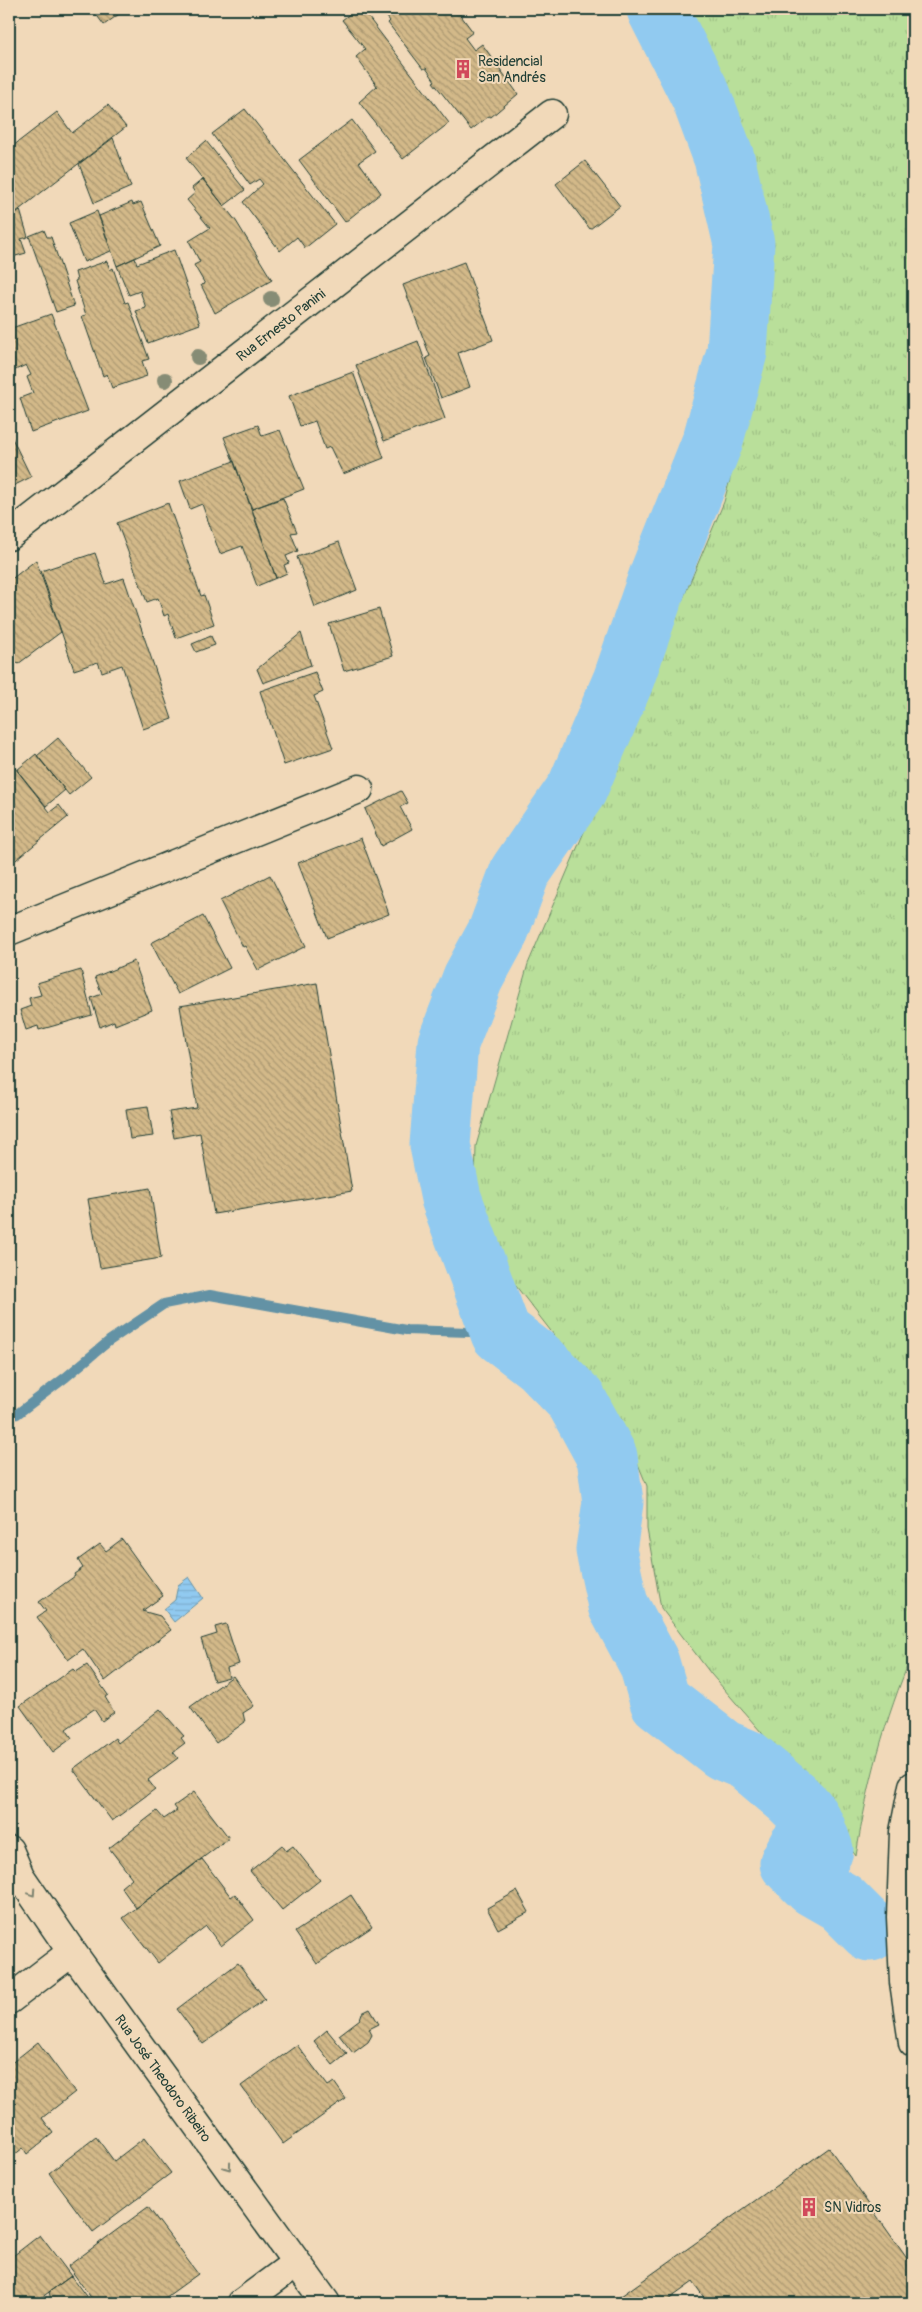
<svg xmlns="http://www.w3.org/2000/svg" width="922" height="2312" viewBox="0 0 922 2312" font-family="Pangolin,sans-serif">
  <style>
    .grass { fill: url(#grass-tufts); stroke: #6c8e67 }
    .water { fill: url(#water-rules); stroke: #6392a5 }
    .lines { fill: none; stroke-linecap: round; stroke-linejoin: round }
    .stream { stroke: #6392a5; stroke-width: 10 }
    .river { stroke: #91caf0; stroke-width: 61 }
    .building { fill: url(#building-back-hatch); stroke: #1f3d34 }
    .minor-casing { stroke: #1f3d34; stroke-width: 31 }
    .major-casing { stroke: #1f3d34; stroke-width: 31 }
    .minor { stroke: #f1d9b9; stroke-width: 28 }
    .major { stroke: #f1d9b9; stroke-width: 28 }
    .tree { fill: #868c75 }
    .oneway { stroke: #7d8370 }
    .labels { text-anchor: middle; stroke-width: 4; stroke-linejoin: round; paint-order: stroke }
    .poi-label { font-size: 14px; fill: #1f3d34; stroke: #f1d9b9; text-anchor: start }
    .street-label { font-size: 14px; fill: #1f3d34; stroke: #f1d9b9 }
  </style>
  <defs>
    <pattern id="grass-tufts" width="24" height="20" patternUnits="userSpaceOnUse" patternTransform="scale(1.25)"><rect width="24" height="20" fill="#b9df9a"/><path d="M3 7l-1-3M5 7V3M7 7l1-3M15 17l-1-3M17 17v-4M19 17l1-3" fill="none" stroke="#9fc085"/></pattern>
    <pattern id="water-rules" width="6" height="5" patternUnits="userSpaceOnUse" patternTransform="scale(1.25)"><rect width="6" height="5" fill="#91caf0"/><path d="M0 2.5h6" fill="none" stroke="#7daece"/></pattern>
    <pattern id="building-back-hatch" width="6" height="6" patternUnits="userSpaceOnUse" patternTransform="scale(1.25)"><rect width="6" height="6" fill="#d3b989"/><path d="M-1 5l2 2M0 0l6 6M5-1l2 2" fill="none" stroke="#ab9871"/></pattern>
  </defs>
  <rect width="100%" height="100%" fill="#f1d9b9"/>
  <filter id="ink" filterUnits="userSpaceOnUse"><feTurbulence type="fractalNoise" baseFrequency=".02" numOctaves="2"/><feDisplacementMap in="SourceGraphic" scale="10" xChannelSelector="R" yChannelSelector="G"/><feConvolveMatrix kernelMatrix="1 2 1 2 8 2 1 2 1" color-interpolation-filters="sRGB"/></filter>
  <g filter="url(#ink)">
    <path class="grass" d="M678,9H913V1652C884,1722 868,1781 856,1856L793,1769L711,1674L661,1608L647,1529V1486L620,1420L474,1232L476,1146L528,964L724,502L759,366L762,253L735,117Z"/>
    <path class="water" d="M189,1577L203,1598L174,1622L164,1609L175,1600L178,1585Z"/>
    <g class="lines">
      <path class="stream" d="M9,1417L17,1414L66,1377L109,1341L164,1304L210,1295L406,1330L501,1333"/>
      <path class="river" d="M657,9L701,96L724,158L744,244L737,352L713,440L660,574L623,681L577,789L520,872L498,932L473,978L448,1043L440,1145L451,1198L501,1333L540,1363L576,1400L607,1457L613,1502L606,1550L618,1605L649,1663L660,1701L723,1750L747,1760L792,1798L805,1811L815,1828L823,1850L798,1848L790,1863L813,1886L841,1902L870,1931"/>
    </g>
    <path class="building" d="M92,9H126L104,25Z
      M356,9H362L449,123L403,159L359,102L377,86L356,57L365,49L342,20Z
      M381,9H456L473,32L465,38L474,50L482,44L518,94L491,117L489,116L471,130L433,82L435,81L426,68L423,69L388,23L390,21Z
      M108,105L126,127L11,216L9,213V149L57,112L72,133Z
      M245,109L335,224L305,248L297,237L280,251L243,202L263,184L259,179L250,185L212,134Z
      M352,120L375,151L359,162L381,193L345,222L299,160Z
      M113,138L131,187L94,203L79,164Z
      M206,141L245,190L224,206L186,158Z
      M585,161L620,206L590,229L556,184Z
      M203,179L236,221L272,280L215,313L201,285L205,284L194,265L200,262L189,241L210,228L187,200L195,193L192,188Z
      M132,202L133,205L141,202L160,246L117,266L99,216Z
      M20,210L28,237L21,239L26,253L9,258V218Z
      M97,211L111,251L84,262L69,223Z
      M44,230L47,237H51L74,306L56,312L29,236Z
      M174,250L200,324L148,343L136,311L146,308L140,291L129,295L117,266L135,258L137,264Z
      M107,261L110,270L113,268L125,303L128,302L149,359L142,361L147,376L112,388L107,374L103,376L82,316L86,315L75,281L77,280L75,272Z
      M464,262L493,340L458,353L470,387L441,398L426,358L430,356L403,285Z
      M51,314L88,411L31,432L20,398L33,393L27,377L31,375L26,365L13,371L9,358V329Z
      M418,341L445,419L384,441L356,365Z
      M353,372L384,458L343,474L330,447L325,449L315,421L300,426L289,396Z
      M9,398L13,413L9,415Z
      M258,425L262,436L280,430L304,489L252,509L224,437Z
      M9,432L31,477L9,488Z
      M234,461L276,578L257,586L242,546L220,554L202,504L190,509L180,481Z
      M283,498L297,532L291,533L298,551L286,556L289,563L284,565L287,573L276,578L252,509Z
      M168,503L201,596L204,595L214,624L176,638L168,614L164,616L158,598L147,602L117,523Z
      M339,542L357,590L315,607L297,557Z
      M95,553L106,584L124,578L172,719L143,729L122,665L102,672L98,662L74,670L41,571Z
      M36,560L61,632L18,664L9,653V581Z
      M379,609L393,656L344,671L329,624Z
      M301,633L311,665L263,683L257,669Z
      M211,636L215,645L196,652L192,644Z
      M315,672L323,692L314,696L333,748L284,765L260,691Z
      M58,738L91,777L69,795L37,756Z
      M36,754L65,790L46,806L17,770Z
      M15,768L50,812L59,805L68,817L11,864L9,861V774Z
      M401,791L408,803L400,807L412,829L381,846L365,809Z
      M361,838L389,914L327,938L298,863Z
      M270,875L306,946L258,970L245,946L243,947L220,901Z
      M203,916L230,968L178,994L151,943Z
      M134,961L152,1010L115,1025L114,1021L100,1027L91,998L102,994L95,977Z
      M81,970L92,1015L39,1030L38,1026L26,1030L20,1010L31,1006L29,998L41,995L37,983Z
      M317,983L352,1191L214,1214L200,1133L174,1138L169,1112L197,1108L180,1006Z
      M148,1106L153,1136L130,1139L126,1109Z
      M150,1188L161,1258L100,1268L88,1199Z
      M122,1539L163,1596L142,1611L160,1616L171,1630L105,1681L83,1649L68,1660L37,1617L46,1611L39,1602L75,1576L74,1574L83,1568L78,1560L100,1544L106,1551Z
      M226,1624L239,1664L227,1668L229,1677L214,1681L201,1639L217,1634L215,1627Z
      M87,1665L108,1695L105,1697L114,1712L102,1721L94,1709L66,1729L72,1738L53,1752L20,1706L73,1669L76,1672Z
      M233,1676L254,1706L243,1713L245,1722L216,1743L190,1707Z
      M160,1709L184,1736L181,1738L185,1743L173,1752L178,1758L148,1780L155,1789L112,1821L73,1769L115,1738L118,1743Z
      M194,1792L229,1838L136,1908L121,1887L132,1878L109,1848L157,1811L164,1819L177,1810L174,1806Z
      M282,1845L286,1851L293,1846L320,1880L282,1910L250,1871Z
      M202,1859L231,1897L235,1894L254,1920L221,1946L206,1926L158,1963L123,1918Z
      M517,1891L529,1912L498,1929L487,1908Z
      M351,1895L372,1927L317,1964L295,1932Z
      M238,1963L265,1999L203,2044L177,2009Z
      M370,2009L379,2024L369,2029L372,2035L368,2042L353,2053L339,2035L360,2019L362,2013Z
      M327,2030L347,2054L333,2065L314,2041Z
      M38,2042L75,2092L42,2118L53,2133L27,2154L23,2148L9,2159V2065Z
      M297,2045L328,2086L334,2082L346,2099L283,2144L241,2086Z
      M96,2137L114,2161L144,2138L171,2173L93,2232L49,2173Z
      M829,2148L913,2267V2303H708L693,2282L664,2303H615L614,2301Z
      M148,2207L198,2274L158,2303H95L68,2266Z
      M40,2235L71,2276L34,2303H15L9,2295V2259Z
      M71,2276L91,2303H52L49,2292Z"/>
    <g class="lines">
      <g class="minor-casing">
        <g id="minor">
          <path id="s1" d="M9,536L552,114"/>
          <path d="M9,931L359,789"/>
          <path d="M9,2000L72,1952"/>
          <path d="M242,2303L296,2263"/>
        </g>
      </g>
      <g class="major-casing">
        <g id="major">
          <path d="M913,1786L904,1832L901,1917L904,1982L913,2043"/>
          <path id="s2" d="M9,1850L20,1876L72,1952L326,2303"/>
        </g>
      </g>
      <use href="#minor" class="minor"/>
      <use href="#major" class="major"/>
    </g>
    <g class="tree">
      <circle cx="271" cy="299" r="8"/>
      <circle cx="198" cy="357" r="8"/>
      <circle cx="165" cy="380" r="8"/>
    </g>
    <defs><path id="oneway-chevron" d="M-2-3.5L2.5 0L-2 3.5" fill="none" stroke-width="1.6" stroke-linecap="round" stroke-linejoin="round" transform="scale(1.25)"/></defs>
    <g class="oneway">
      <use href="#oneway-chevron" transform="translate(32 1893) rotate(56)"/>
      <use href="#oneway-chevron" transform="translate(228 2167) rotate(54)"/>
    </g>
  </g>
  <defs>
    <g id="building-bare" transform="scale(1.5)"><path d="M-4-6H4V6H1V3H-1V6H-4ZM-2.5-4.3h1.7v1.8h-1.7ZM.8-4.3h1.7v1.8H.8ZM-2.5-1h1.7V.8h-1.7ZM.8-1h1.7V.8H.8Z" fill="#d1495b" stroke="#f1d9b9" stroke-width="2.5" paint-order="stroke"/></g>
  </defs>
  <g fill-rule="evenodd">
    <use href="#building-bare" x="463" y="69"/>
    <use href="#building-bare" x="809" y="2207"/>
  </g>
  <g class="labels">
    <g class="poi-label">
      <text x="478" y="66">Residencial<tspan x="478" dy="16">San Andrés</tspan></text>
      <text x="824" y="2212">SN Vidros</text>
    </g>
    <g class="street-label">
      <text dy="5" stroke="none"><textPath href="#s1" startOffset="344">Rua Ernesto Panini</textPath></text>
      <text dy="5" stroke="none"><textPath href="#s2" startOffset="276">Rua José Theodoro Ribeiro</textPath></text>
    </g>
  </g>
  <rect width="922" height="2312" fill="none" stroke="#f1d9b9" stroke-width="30"/>
  <rect x="15" y="15" width="892" height="2282" fill="none" stroke="#1f3d34" stroke-width="2" filter="url(#ink)"/>
</svg>
